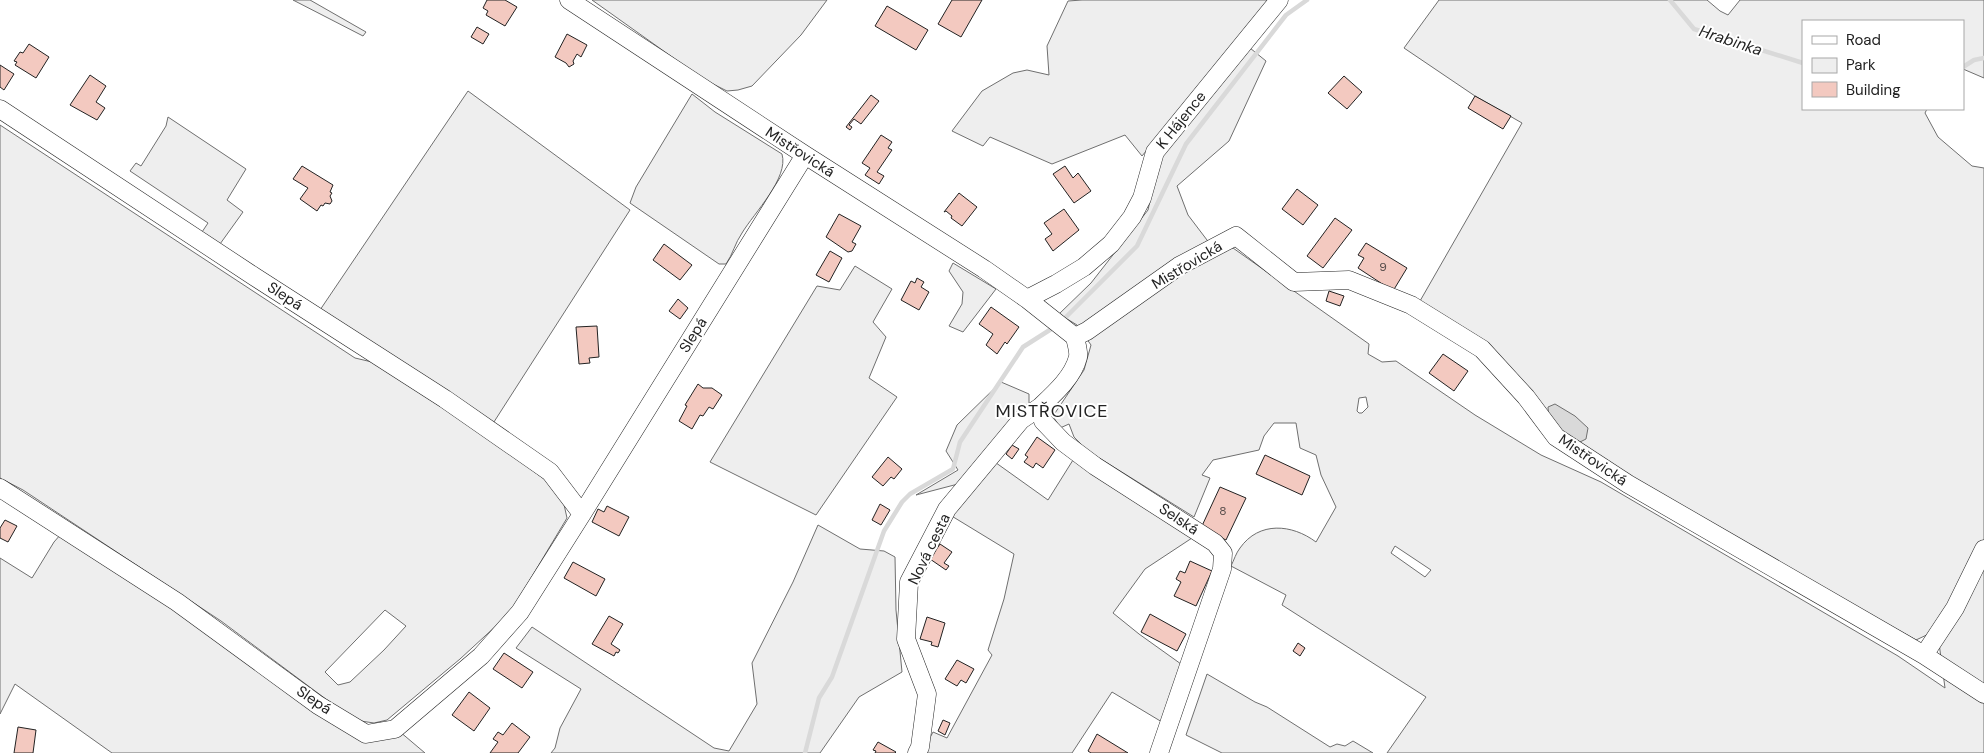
<svg xmlns="http://www.w3.org/2000/svg" width="1984" height="753" viewBox="0 0 1984 753" font-family="'DM Sans',sans-serif">
  <style>
    .green { fill: #eee; stroke: #6f6f6f; fill-rule: evenodd }
    .water { fill: #d9d9d9; stroke: #6f6f6f }
    .lines { fill: none; stroke-linecap: round; stroke-linejoin: round }
    .stream { stroke: #d9d9d9; stroke-width: 4.5 }
    .building { fill: #f3c9c0; stroke: #222 }
    .minor-casing { stroke: #222; stroke-width: 19 }
    .minor { stroke: #fff; stroke-width: 18 }
    .labels { text-anchor: middle; stroke-width: 4; stroke-linejoin: round; paint-order: stroke }
    .number-label { font-size: 12px; fill: #564c4a }
    .street-label { font-size: 15px; fill: #222; stroke: #fff }
    .water-label { font-size: 16px; font-style: italic; fill: #222; stroke: #fff }
    .quarter-label { font-size: 18px; letter-spacing: 1px; fill: #222; stroke: #fff }
  </style>
  <rect width="100%" height="100%" fill="#fff"/>
  <path class="green" d="M293,0H310L366,32L363,36Z
    M592,0H827L801,35L752,86L738,90L727,91L703,79Z
    M1082,0H1269L1142,156L1125,135L1052,164L990,137L983,146L952,131L982,91L1013,73L1027,70L1049,75L1047,46L1068,1Z
    M1439,0H1707L1720,11L1728,15L1740,0H1984V78L1963,69V21H1803V109H1927L1925,113L1938,137L1972,166L1984,168V543L1933,632L1916,640L1627,478L1549,419L1420,301L1522,123L1475,96L1404,48Z
    M1250,48L1266,61L1229,141L1177,186L1188,215L1207,240L1213,251L1233,248L1369,344L1368,354L1382,362L1396,361L1475,415L1541,455L1601,482L1898,656L1945,688L1939,643L1984,560V753H1387L1426,697L1282,605L1286,595L1231,566C1234,560 1236,553 1240,548C1259,521 1292,524 1316,542L1336,507L1321,475L1316,455L1300,448L1296,423H1274L1264,436L1259,450L1213,460L1202,475L1210,478L1194,517L1088,451L1074,437L1069,424L1060,428L1053,416L1084,370L1091,345L1077,325L1059,314L1091,283L1148,210L1159,159ZM1366,397L1368,407L1362,413H1359L1357,411L1359,398ZM1395,546L1431,570L1425,577L1391,553Z
    M468,91L630,210L492,425L320,310Z
    M692,94L715,112L782,154C789,178 754,213 742,233C735,243 733,254 726,264H719L630,203L636,187Z
    M168,117L246,169L227,200L243,212L220,244L202,232L208,223L130,171L136,163L141,166L166,126Z
    M0,125L355,358L372,362L486,436L548,482L563,500L567,518L510,613L460,659L387,720L374,723L354,720L221,621L23,490L0,478ZM385,610L406,626L384,650L350,682L338,685L325,672Z
    M953,263L996,289L963,332L949,326L962,304L963,292L949,271Z
    M855,266L892,289L873,322L886,337L869,378L897,397L816,515L710,462L817,286L840,290Z
    M1001,382L1029,394V404L958,484L916,495L958,470L946,451L957,425Z
    M992,460L1048,500L1073,460L1192,538L1145,569L1113,613L1139,634L1181,664L1162,722L1112,692L1072,753H922L933,732L947,738L992,655L988,650L1004,599L1014,554L950,515Z
    M818,525L860,549L884,551L895,557L896,610L902,672L859,697L820,753H551L555,748L560,728L581,689L516,648L532,627L714,748L729,751L757,704L752,663L793,582Z
    M61,534L75,541L337,724L399,731L425,753H112L15,684L0,714V558L32,578L54,542Z
    M1207,674L1255,702L1267,707L1330,747L1337,744L1345,746L1353,741L1373,753H1222L1186,735Z"/>
  <path class="water" d="M1555,404L1575,416L1588,428L1586,439L1578,443C1559,433 1549,430 1548,407Z"/>
  <g class="lines">
    <path class="stream" d="M1670,0L1694,29L1803,63
      M1963,67L1974,60L1984,58
      M1062,321L1137,246L1186,144L1286,15L1307,0
      M805,753L819,698L832,677L884,531L902,502L910,494L953,469L960,442L1023,347L1056,326"/>
  </g>
  <path class="building" d="M487,0H505L517,7L505,26L486,15L488,11L483,8Z
    M952,0H982L961,37L938,24Z
    M887,6L928,30L916,50L875,26Z
    M477,27L489,34L483,44L471,37Z
    M567,34L587,45L581,57L577,54L573,61L574,64L569,67L566,63L555,57Z
    M29,44L49,57L36,78L15,65L17,62L14,61L20,52L23,53Z
    M0,65L14,74L4,90L0,87Z
    M90,75L106,86L96,102L105,108L97,120L70,105Z
    M1344,76L1362,92L1347,109L1328,93Z
    M871,95L879,101L861,124L854,119L849,125L852,127L850,130L846,127Z
    M1475,96L1511,116L1503,129L1468,108Z
    M881,135L892,142L888,148L892,150L877,172L884,176L879,184L865,175L870,168L862,163Z
    M302,166L333,185L330,192L332,193L330,196L332,201L330,204L325,203L323,206L321,205L317,211L300,199L308,188L293,179Z
    M1065,166L1073,178L1078,173L1091,191L1074,203L1053,174Z
    M1297,189L1318,205L1303,225L1282,209Z
    M959,193L977,207L962,226L951,218L952,216L946,211L944,212Z
    M1064,209L1079,230L1053,251L1045,239L1052,234L1044,223Z
    M839,214L861,226L852,242L856,244L852,251L848,252L826,237Z
    M1335,218L1352,230L1323,268L1307,256Z
    M1366,243L1407,268L1393,291L1358,268L1364,258L1358,255Z
    M664,244L692,265L680,280L653,260Z
    M830,251L842,258L829,282L816,275Z
    M917,278L924,282L921,287L929,292L919,310L901,300L911,281L915,283Z
    M1329,291L1344,296L1340,306L1326,301Z
    M678,299L688,308L680,319L669,311Z
    M991,307L1019,327L1007,344L1005,342L997,354L986,345L993,334L979,324Z
    M597,326L599,357L589,358L590,363L579,364L576,327Z
    M1443,354L1468,371L1454,391L1429,373Z
    M698,384L703,388H712L722,395L713,409L709,407L703,416L700,415L692,429L679,421L687,406L685,405Z
    M1037,437L1055,450L1043,468L1036,463L1033,468L1024,462L1028,457L1025,455Z
    M1012,445L1019,449L1012,459L1006,454Z
    M1265,455L1310,476L1302,495L1256,474Z
    M888,457L902,469L894,479L891,477L883,486L872,477Z
    M1220,487L1246,498L1226,540L1201,528Z
    M880,504L890,510L881,525L872,520Z
    M607,506L629,517L619,536L592,522L598,509L604,512Z
    M5,520L17,526L8,542L0,538V528Z
    M940,544L952,552L944,563L949,566L946,570L930,559Z
    M1190,561L1212,571L1196,606L1174,596L1181,582L1176,579L1180,571L1185,573Z
    M573,562L605,579L596,596L564,578Z
    M1150,614L1186,634L1177,651L1141,632Z
    M609,616L623,624L611,644L620,650L618,653L616,652L614,656L592,644Z
    M927,617L945,623L938,647L931,645L932,642L920,639Z
    M1298,643L1305,648L1300,656L1293,651Z
    M504,653L533,672L522,688L493,669Z
    M957,660L974,669L966,683L961,680L957,686L945,679Z
    M469,692L490,708L474,731L452,715Z
    M943,720L950,723L945,735L938,731Z
    M512,723L530,737L518,753H490L498,742L493,739L498,732L503,735Z
    M18,727L36,730L33,753H14Z
    M1097,734L1128,753H1091L1088,751Z
    M878,742L896,752L895,753H875L876,751L873,750Z"/>
  <g class="lines">
    <g class="minor-casing">
      <path id="minor" d="M569,0L805,155L984,269L1027,299L1075,337
        M0,109L255,277L445,399L550,472L582,514L520,612L481,656L395,729L366,734L318,705L177,602L0,488
        M1027,299L1056,284L1084,267L1111,244L1132,217L1142,198L1155,152L1279,0
        M1075,337L1087,331L1179,266L1236,236L1294,282L1349,280L1411,305L1482,349L1526,397L1556,437L1628,484L1924,655L1984,694
        M1075,337C1076,343 1079,351 1078,357C1073,377 1055,393 1040,407L1043,421L1063,442L1095,466L1215,543L1223,553L1222,569L1159,753
        M582,514L805,155
        M1924,655L1955,608L1984,549
        M917,753L920,747L927,694L906,639L909,582L947,509L1021,420L1040,407"/>
    </g>
    <use href="#minor" class="minor"/>
  </g>
  <g class="labels">
    <g class="number-label">
      <text x="1383" y="271">9</text>
      <text x="1223" y="515">8</text>
    </g>
    <g class="street-label">
      <text transform="translate(1181 120) rotate(-51)" y="5">K Hájence</text>
      <text transform="translate(800 152) rotate(33)" y="5">Mistřovická</text>
      <text transform="translate(1187 265) rotate(-31)" y="5">Mistřovická</text>
      <text transform="translate(285 296) rotate(33)" y="5">Slepá</text>
      <text transform="translate(693 335) rotate(-58)" y="5">Slepá</text>
      <text transform="translate(1593 460) rotate(34)" y="5">Mistřovická</text>
      <text transform="translate(1179 519) rotate(34)" y="5">Selská</text>
      <text transform="translate(929 549) rotate(-64)" y="5">Nová cesta</text>
      <text transform="translate(314 700) rotate(34)" y="5">Slepá</text>
    </g>
    <g class="water-label">
      <text transform="translate(1731 40) rotate(18)" y="6">Hrabinka</text>
    </g>
    <g class="quarter-label">
      <text x="1052" y="417">MISTŘOVICE</text>
    </g>
  </g>
  <rect x="1802" y="20" width="162" height="90" fill="#ffffff" stroke="#a7a7a7"/>
  <rect x="1812" y="36" width="25" height="8" fill="#ffffff" stroke="#a7a7a7"/>
  <text x="1846" y="45" font-size="15" fill="#222222">Road</text>
  <rect x="1812" y="58" width="25" height="15" fill="#eeeeee" stroke="#a7a7a7"/>
  <text x="1846" y="70" font-size="15" fill="#222222">Park</text>
  <rect x="1812" y="82" width="25" height="15" fill="#f3c9c0" stroke="#a7a7a7"/>
  <text x="1846" y="95" font-size="15" fill="#222222">Building</text>
</svg>
